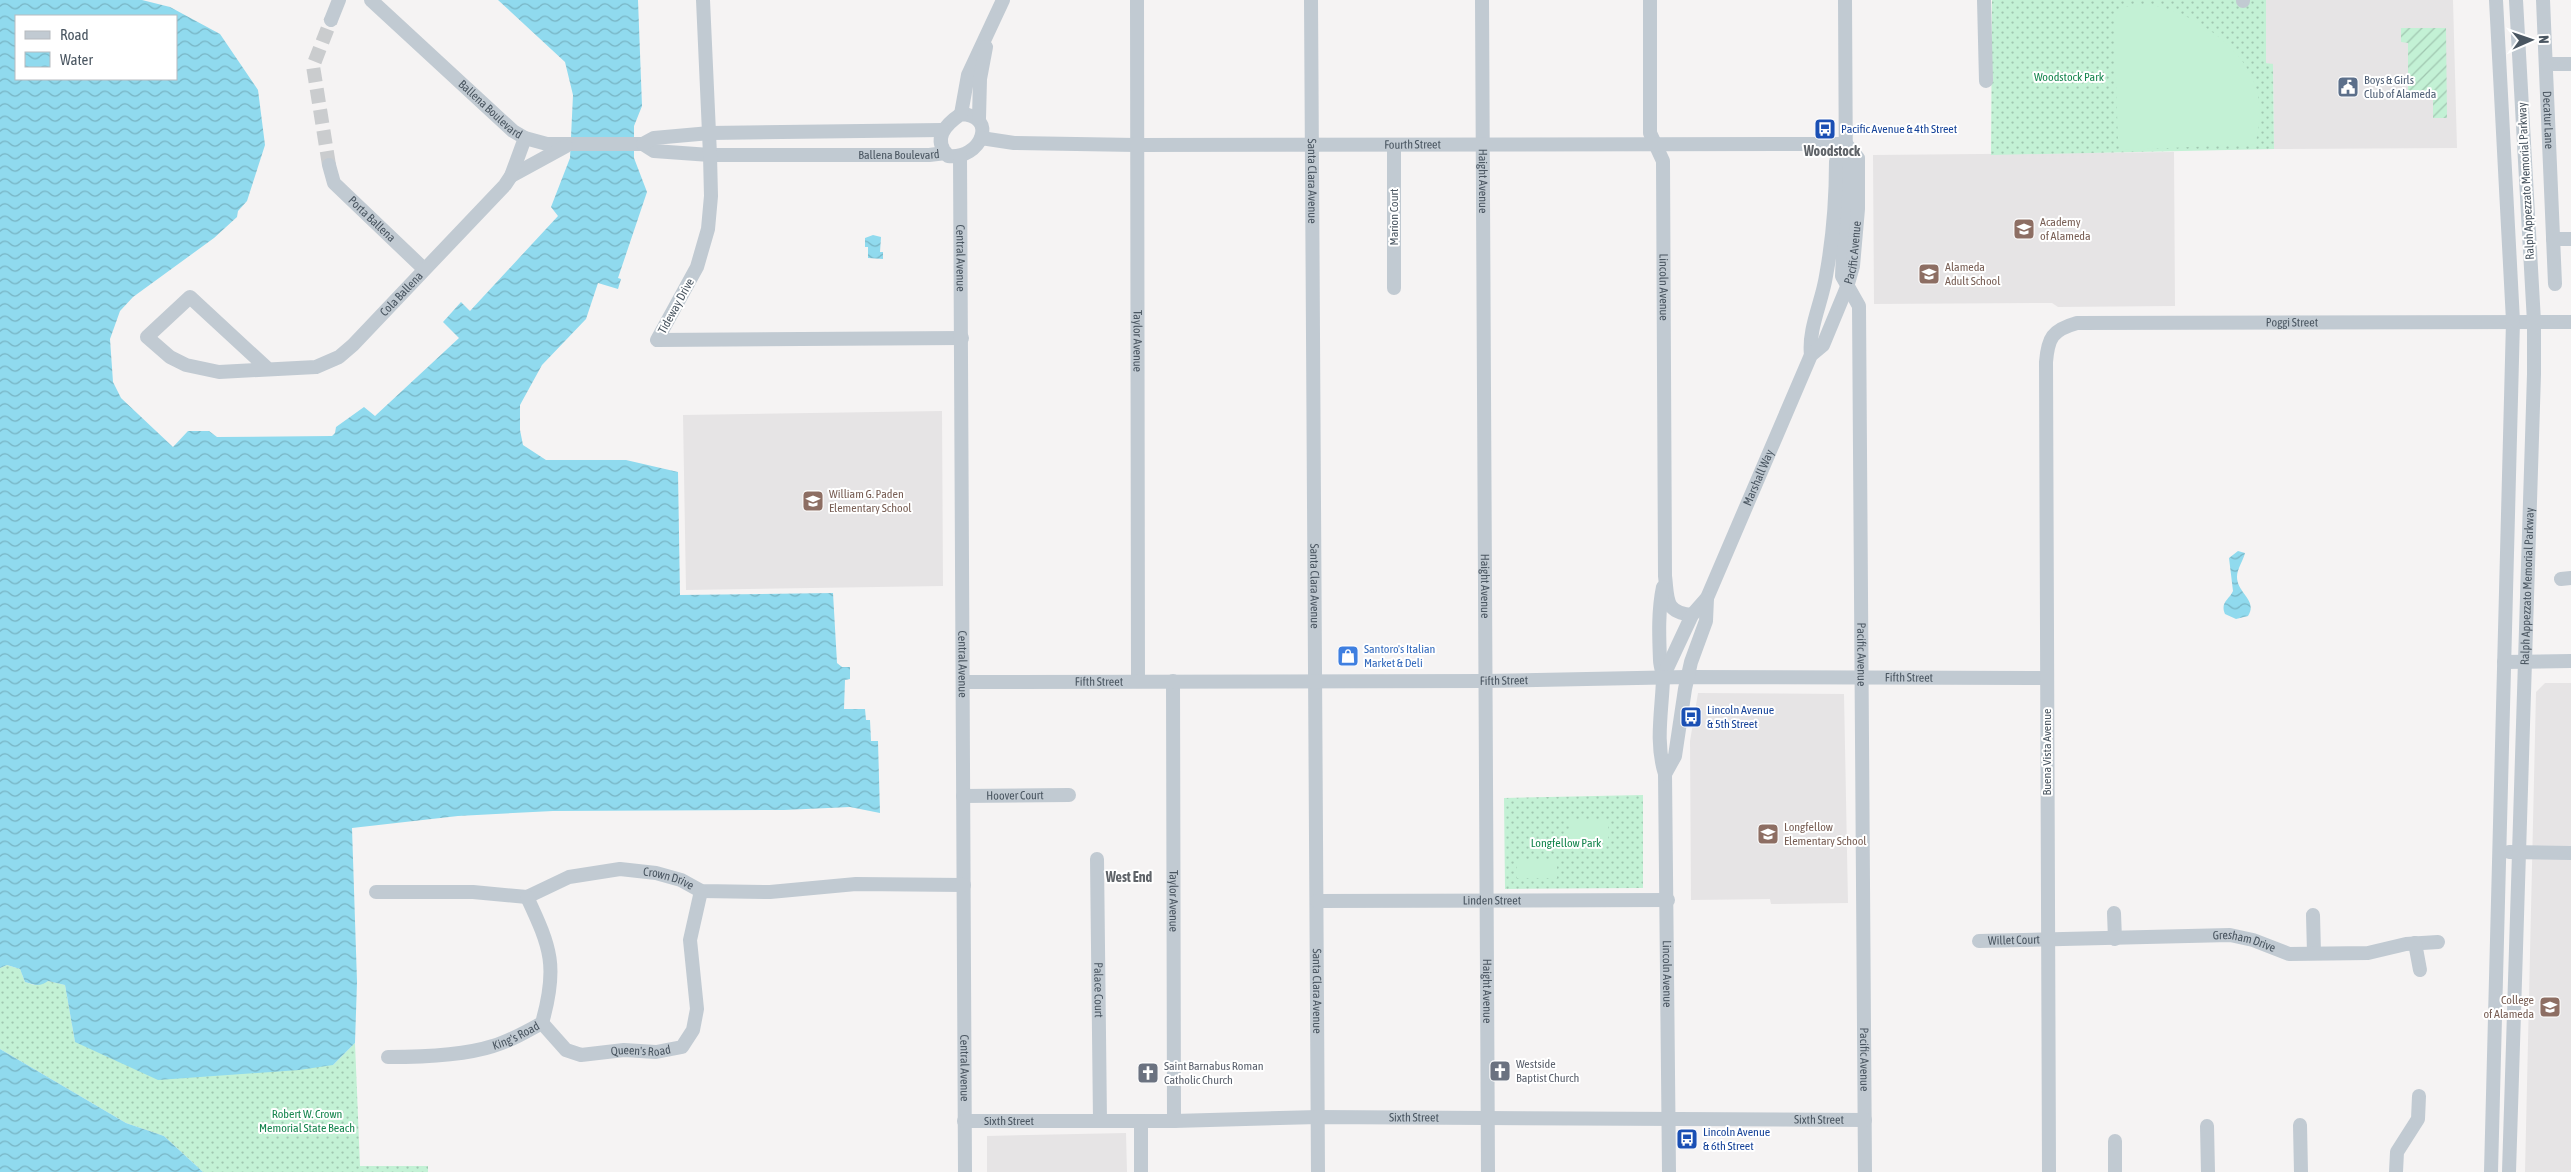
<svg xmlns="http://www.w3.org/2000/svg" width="2571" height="1172" viewBox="0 0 2571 1172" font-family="'Asap Condensed',sans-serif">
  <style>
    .education { fill: #e6e4e5 }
    .grass { fill: url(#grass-dots) }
    .garden { fill: url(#garden-furrows) }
    .pitch { fill: #c3f1d5 }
    .water { fill: url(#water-waves); fill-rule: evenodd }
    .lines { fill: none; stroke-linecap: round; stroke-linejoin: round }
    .minor-tunnel { stroke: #caccce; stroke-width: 14; stroke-dasharray: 14 7; stroke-linecap: butt }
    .minor { stroke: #c1cad2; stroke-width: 14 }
    .labels { text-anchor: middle; stroke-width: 4; stroke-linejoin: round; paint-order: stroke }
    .park-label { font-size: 12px; fill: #17864f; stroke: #fff }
    .service-label { font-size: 12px; fill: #4e5e75; stroke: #fff; text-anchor: start }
    .street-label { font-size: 12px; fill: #4a5661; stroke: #fff }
    .transit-label { font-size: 12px; fill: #164399; stroke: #fff; text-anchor: start }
    .education-label { font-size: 12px; fill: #785e54; stroke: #fff; text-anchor: start }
    .shop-label { font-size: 12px; fill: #366cbe; stroke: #fff; text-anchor: start }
    .worship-label { font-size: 12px; fill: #5b616d; stroke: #fff; text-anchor: start }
    .neighbourhood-label { font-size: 14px; font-weight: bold; fill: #5f6368; stroke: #fff }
  </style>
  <defs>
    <pattern id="grass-dots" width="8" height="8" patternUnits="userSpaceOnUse" patternTransform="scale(1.25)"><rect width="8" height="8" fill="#c3f1d5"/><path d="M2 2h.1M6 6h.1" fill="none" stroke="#a0c6b0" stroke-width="1.8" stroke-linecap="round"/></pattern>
    <pattern id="garden-furrows" width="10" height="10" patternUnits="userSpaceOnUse" patternTransform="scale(1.25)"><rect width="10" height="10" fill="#c3f1d5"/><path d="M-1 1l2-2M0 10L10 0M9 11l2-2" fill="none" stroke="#a0c6b0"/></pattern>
    <pattern id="water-waves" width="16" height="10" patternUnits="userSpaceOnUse" patternTransform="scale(1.25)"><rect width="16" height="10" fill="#90daee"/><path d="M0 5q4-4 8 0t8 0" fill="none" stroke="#78b4c4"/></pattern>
  </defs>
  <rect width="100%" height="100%" fill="#f5f3f3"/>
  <path class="education" d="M2266,0H2453L2457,148L2274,149L2273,65L2266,63Z
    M2174,152L2175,306L2058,307L2052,303L1874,304L1873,155Z
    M942,411L943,586L686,590L683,415Z
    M2545,683H2571V1172H2525L2536,692Z
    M1698,693L1844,694L1848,903L1771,904L1770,899L1691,900L1690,741Z
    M1126,1133L1127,1172H987V1136Z"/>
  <path class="grass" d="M1992,0H2266V63L2273,64L2274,149L1991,155Z
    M1643,795V888L1505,889L1504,798Z
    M7,965L20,969L25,982L34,985L48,981L65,985L75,1042L333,1065L355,1043L360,1166H428V1172H203L164,1136L126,1123L0,1049V968Z"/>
  <path class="garden" d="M2401,28H2446L2447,118H2433V98H2408V43L2401,42Z"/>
  <path class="pitch" d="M2145,4C2188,9 2246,46 2257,91C2261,108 2260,128 2255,144L2125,150L2118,143L2114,23C2118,6 2129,5 2145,4Z
    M1569,820H1608V843H1569Z
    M1517,860H1557V878H1517Z"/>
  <path class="water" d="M0,0H142L170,7L220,34L258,90L265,145L247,201L238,211L237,217L214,238L133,297L120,311L110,339L113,382L121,398L173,447L188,431H209L217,437L332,436L335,433L336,427L364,407L375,416L459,338L443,322L461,302L470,311L558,216L551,207L570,158L573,95L565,62L498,0H638L642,106L634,126V158L647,192L618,278L621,279L618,289L598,283L586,319L542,365L520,405V430L523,445L546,460H626L678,472L680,595L833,593L837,663L842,667H850V679L845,680L844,709H865L866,720H870L871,741H878L880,813L850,807L784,810L553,811L458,816L352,828L357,982L355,1043L333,1065L299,1070L158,1080L75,1042L65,985L48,981C40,987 34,985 25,982L20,969L7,965L0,968ZM16,16H176V79H16Z
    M873,235L881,237L880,252H883V259L868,258V247H865V238Z
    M2238,551L2245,553C2243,561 2237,569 2237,577C2237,593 2258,600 2248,616L2236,619L2225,614C2220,602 2229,600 2233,591L2229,558Z
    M0,1049L126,1123L164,1136L203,1172H0Z"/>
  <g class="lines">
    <path class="minor-tunnel" d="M329,165L313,66L331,20"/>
    <g class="minor">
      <path id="s1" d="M371,0L513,131L525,138L547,144H643L654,151L710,155H929L946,153"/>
      <path d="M703,0L710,155L711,196L708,229L697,267L657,340L962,338"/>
      <path id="s2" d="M1137,0L1138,681"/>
      <path id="s3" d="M1311,0L1318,1172"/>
      <path id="s4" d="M1482,0L1488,1172"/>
      <path id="s5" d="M1650,0V133L1663,161L1665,576C1668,599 1664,612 1692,615"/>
      <path id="s6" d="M1845,0L1846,187L1842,276L1859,306L1865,1172"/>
      <path d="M1984,0L1986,81"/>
      <path d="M2243,0V1"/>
      <path id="s7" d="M2543,0L2555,284"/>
      <path d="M331,20L339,0"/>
      <path d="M2547,64H2571"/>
      <path d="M961,114C999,116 981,160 948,156C932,139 945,125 961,114Z"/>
      <path d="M961,114L968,75L1003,0"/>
      <path d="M979,118L980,79L986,47"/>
      <path id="s8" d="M981,138L1014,143L1136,145L1846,144"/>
      <path d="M643,144L654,138L710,133L942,130"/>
      <path d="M1394,146V288"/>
      <path id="s9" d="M960,156L965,1172"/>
      <path id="s10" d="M329,165L334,183L424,269"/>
      <path d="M511,176L566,146"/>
      <path d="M2553,239H2571"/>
      <path d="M1811,355C1808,329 1822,302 1826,276C1833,238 1836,200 1836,161"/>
      <path id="s11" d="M268,369L190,297L147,337L170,357L186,365L219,372L316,367L339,357L353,345L505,185L511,176L525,138"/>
      <path d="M2561,579L2571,578"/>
      <path id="s12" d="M1663,587C1658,611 1659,636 1660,660C1660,666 1663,672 1663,679C1662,711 1655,742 1665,774L1669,1172"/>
      <path d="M2504,662L2571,661"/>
      <path id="s13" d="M1663,677L1692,615L1707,598L1811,355L1823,345L1847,287L1853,266L1858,209V158L1846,144"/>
      <path id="s14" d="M1173,681L1174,1121"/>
      <path id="s15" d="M963,682L1486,681L1687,677L2046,678"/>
      <path d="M1665,774L1675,756L1685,689L1691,662L1706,621L1707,598"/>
      <path id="s16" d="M963,796L1069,795"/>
      <path d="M2509,852L2571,853"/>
      <path id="s17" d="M1097,859L1100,1121"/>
      <path id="s18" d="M376,892H473L527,897L569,877L620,869L656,873L681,880L701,891L770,892L856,884L964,885"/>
      <path id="s19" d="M1317,901L1668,900"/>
      <path d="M2114,913L2115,939"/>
      <path d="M2313,915L2314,953"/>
      <path id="s20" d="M1979,941L2230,935L2253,940L2289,954L2368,953L2406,944L2438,942"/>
      <path d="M2415,943L2420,970"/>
      <path id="s21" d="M542,1023L566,1050L581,1055L624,1050L656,1052L682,1047L693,1030L697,1009L690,940L701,891"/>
      <path id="s22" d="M388,1057C417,1057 465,1055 493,1046C510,1041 526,1032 542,1023C558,967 551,948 527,897"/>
      <path id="s23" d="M964,1121H1174L1318,1117L1865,1120"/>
      <path d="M1141,1121V1172"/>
      <path d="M2300,1125L2301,1172"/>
      <path d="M2207,1126L2208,1172"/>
      <path d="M2115,1141V1172"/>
      <path id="s24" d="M2049,1172L2046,362C2048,338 2052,330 2077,323L2571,322"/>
      <path d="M2396,1172L2397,1152L2418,1119L2419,1096"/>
      <path d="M2491,1172L2513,321L2496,0"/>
      <path id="s25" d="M2509,1172L2534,374V322L2516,0"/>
    </g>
  </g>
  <defs>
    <g id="civic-square" transform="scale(1.125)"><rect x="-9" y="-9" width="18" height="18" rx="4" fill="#5c6f8a" stroke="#fff"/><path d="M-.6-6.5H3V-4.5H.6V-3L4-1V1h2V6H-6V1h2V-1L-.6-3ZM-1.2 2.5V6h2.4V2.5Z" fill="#fff"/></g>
    <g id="bus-square" transform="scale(1.125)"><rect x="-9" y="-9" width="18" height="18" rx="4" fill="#1a4fb4" stroke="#fff"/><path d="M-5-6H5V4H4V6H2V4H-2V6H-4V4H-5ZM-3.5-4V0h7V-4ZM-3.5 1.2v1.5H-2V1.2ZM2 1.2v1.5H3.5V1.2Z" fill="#fff"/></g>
    <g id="school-square" transform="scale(1.125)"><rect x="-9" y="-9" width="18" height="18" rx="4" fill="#8d6e63" stroke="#fff"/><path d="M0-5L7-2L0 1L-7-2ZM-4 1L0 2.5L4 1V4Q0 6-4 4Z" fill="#fff"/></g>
    <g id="university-square" transform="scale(1.125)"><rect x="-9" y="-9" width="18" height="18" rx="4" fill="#8d6e63" stroke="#fff"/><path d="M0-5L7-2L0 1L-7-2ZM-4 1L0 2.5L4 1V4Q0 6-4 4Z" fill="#fff"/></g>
    <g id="shop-square" transform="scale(1.125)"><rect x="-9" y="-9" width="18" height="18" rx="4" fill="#3f7fe0" stroke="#fff"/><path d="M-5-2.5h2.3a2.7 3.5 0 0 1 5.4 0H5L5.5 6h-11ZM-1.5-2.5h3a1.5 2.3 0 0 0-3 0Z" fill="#fff"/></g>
    <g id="church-square" transform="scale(1.125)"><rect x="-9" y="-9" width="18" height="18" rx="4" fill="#6b7280" stroke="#fff"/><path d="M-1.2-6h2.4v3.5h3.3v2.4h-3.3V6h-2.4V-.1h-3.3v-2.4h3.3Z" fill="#fff"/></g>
  </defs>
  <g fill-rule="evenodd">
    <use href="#civic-square" x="2348" y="87"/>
    <use href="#bus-square" x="1825" y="129"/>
    <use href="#school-square" x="2024" y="229"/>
    <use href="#university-square" x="1929" y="274"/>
    <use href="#school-square" x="813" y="501"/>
    <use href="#shop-square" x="1348" y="656"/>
    <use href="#bus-square" x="1691" y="717"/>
    <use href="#school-square" x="1768" y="834"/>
    <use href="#university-square" x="2550" y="1007"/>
    <use href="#church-square" x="1500" y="1071"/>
    <use href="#church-square" x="1148" y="1073"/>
    <use href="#bus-square" x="1687" y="1139"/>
  </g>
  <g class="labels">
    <g class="park-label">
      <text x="2069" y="81">Woodstock Park</text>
      <text x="1566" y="847">Longfellow Park</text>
      <text x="307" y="1118">Robert W. Crown<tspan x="307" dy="14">Memorial State Beach</tspan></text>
    </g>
    <g class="service-label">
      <text x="2364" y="84">Boys &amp; Girls<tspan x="2364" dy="14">Club of Alameda</tspan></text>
    </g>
    <g class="street-label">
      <text dy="4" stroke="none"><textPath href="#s1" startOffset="162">Ballena Boulevard</textPath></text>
      <text dy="4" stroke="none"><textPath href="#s7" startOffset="120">Decatur Lane</textPath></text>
      <text dy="4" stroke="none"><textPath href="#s8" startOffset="432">Fourth Street</textPath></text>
      <text dy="4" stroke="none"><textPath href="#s1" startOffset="584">Ballena Boulevard</textPath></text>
      <text dy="4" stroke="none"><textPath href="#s3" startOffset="181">Santa Clara Avenue</textPath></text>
      <text dy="4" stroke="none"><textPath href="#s4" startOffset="181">Haight Avenue</textPath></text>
      <text transform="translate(2526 181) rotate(-93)" y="4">Ralph Appezzato Memorial Parkway</text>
      <text transform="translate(1394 217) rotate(-90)" y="4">Marion Court</text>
      <text dy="4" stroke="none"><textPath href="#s10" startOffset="71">Porta Ballena</textPath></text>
      <text dy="4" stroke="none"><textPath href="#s13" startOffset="469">Pacific Avenue</textPath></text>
      <text dy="4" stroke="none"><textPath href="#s9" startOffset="102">Central Avenue</textPath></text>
      <text dy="4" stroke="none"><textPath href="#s5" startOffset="290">Lincoln Avenue</textPath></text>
      <text dy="4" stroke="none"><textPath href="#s11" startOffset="458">Cola Ballena</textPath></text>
      <text transform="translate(676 306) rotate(-61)" y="4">Tideway Drive</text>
      <text dy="4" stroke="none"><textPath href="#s24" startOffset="1080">Poggi Street</textPath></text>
      <text dy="4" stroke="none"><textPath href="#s2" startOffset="341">Taylor Avenue</textPath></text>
      <text dy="4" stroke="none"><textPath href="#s13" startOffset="222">Marshall Way</textPath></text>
      <text dy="4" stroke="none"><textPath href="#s3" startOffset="586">Santa Clara Avenue</textPath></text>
      <text dy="4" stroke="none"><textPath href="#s4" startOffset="586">Haight Avenue</textPath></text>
      <text dy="4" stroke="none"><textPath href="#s25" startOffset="586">Ralph Appezzato Memorial Parkway</textPath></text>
      <text dy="4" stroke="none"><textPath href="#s6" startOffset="659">Pacific Avenue</textPath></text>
      <text dy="4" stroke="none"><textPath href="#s9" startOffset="508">Central Avenue</textPath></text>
      <text dy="4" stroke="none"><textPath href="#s15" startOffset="946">Fifth Street</textPath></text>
      <text dy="4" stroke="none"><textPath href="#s15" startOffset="541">Fifth Street</textPath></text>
      <text dy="4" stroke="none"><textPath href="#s15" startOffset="136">Fifth Street</textPath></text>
      <text transform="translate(2047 752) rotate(-90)" y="4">Buena Vista Avenue</text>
      <text dy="4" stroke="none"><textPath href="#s16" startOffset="52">Hoover Court</textPath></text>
      <text dy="4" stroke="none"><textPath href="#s18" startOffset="299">Crown Drive</textPath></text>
      <text dy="4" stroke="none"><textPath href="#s19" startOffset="175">Linden Street</textPath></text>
      <text dy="4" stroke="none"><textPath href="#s14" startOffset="220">Taylor Avenue</textPath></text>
      <text dy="4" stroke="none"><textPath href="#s20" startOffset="35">Willet Court</textPath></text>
      <text dy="4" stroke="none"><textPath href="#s20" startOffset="266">Gresham Drive</textPath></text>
      <text dy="4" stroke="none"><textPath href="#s12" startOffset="388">Lincoln Avenue</textPath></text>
      <text dy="4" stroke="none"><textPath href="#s17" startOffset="131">Palace Court</textPath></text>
      <text dy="4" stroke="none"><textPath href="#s3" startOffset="991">Santa Clara Avenue</textPath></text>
      <text dy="4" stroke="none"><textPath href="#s4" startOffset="991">Haight Avenue</textPath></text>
      <text dy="4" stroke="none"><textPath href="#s22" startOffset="131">King's Road</textPath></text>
      <text dy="4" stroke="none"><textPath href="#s21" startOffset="112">Queen's Road</textPath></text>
      <text dy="4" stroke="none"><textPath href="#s6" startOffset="1064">Pacific Avenue</textPath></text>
      <text dy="4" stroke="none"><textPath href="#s9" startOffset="912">Central Avenue</textPath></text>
      <text dy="4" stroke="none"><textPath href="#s23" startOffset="450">Sixth Street</textPath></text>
      <text dy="4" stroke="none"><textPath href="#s23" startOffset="855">Sixth Street</textPath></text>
      <text dy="4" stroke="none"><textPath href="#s23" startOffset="45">Sixth Street</textPath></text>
    </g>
    <g class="transit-label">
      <text x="1841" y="133">Pacific Avenue &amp; 4th Street</text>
      <text x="1707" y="714">Lincoln Avenue<tspan x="1707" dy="14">&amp; 5th Street</tspan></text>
      <text x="1703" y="1136">Lincoln Avenue<tspan x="1703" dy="14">&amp; 6th Street</tspan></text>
    </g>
    <g class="education-label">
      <text x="2040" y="226">Academy<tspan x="2040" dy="14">of Alameda</tspan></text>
      <text x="1945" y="271">Alameda<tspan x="1945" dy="14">Adult School</tspan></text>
      <text x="829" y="498">William G. Paden<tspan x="829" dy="14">Elementary School</tspan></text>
      <text x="1784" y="831">Longfellow<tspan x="1784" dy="14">Elementary School</tspan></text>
      <text x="2534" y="1004" text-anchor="end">College<tspan x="2534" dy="14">of Alameda</tspan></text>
    </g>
    <g class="shop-label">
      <text x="1364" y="653">Santoro's Italian<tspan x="1364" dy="14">Market &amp; Deli</tspan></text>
    </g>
    <g class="worship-label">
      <text x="1516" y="1068">Westside<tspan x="1516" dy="14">Baptist Church</tspan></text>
      <text x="1164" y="1070">Saint Barnabus Roman<tspan x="1164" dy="14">Catholic Church</tspan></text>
    </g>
    <g class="neighbourhood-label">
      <text x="1832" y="156">Woodstock</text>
      <text x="1129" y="882">West End</text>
    </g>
  </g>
  <rect x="15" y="15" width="162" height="65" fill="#ffffff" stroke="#b7bbc0"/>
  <rect x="25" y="31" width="25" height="8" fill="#c1cad2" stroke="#b7bbc0"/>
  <text x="60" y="40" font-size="15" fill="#4a5661">Road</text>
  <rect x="25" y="52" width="25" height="15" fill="url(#water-waves)" stroke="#b7bbc0"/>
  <text x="60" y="65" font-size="15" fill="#4a5661">Water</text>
  <g transform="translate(2531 40) rotate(88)" stroke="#ffffff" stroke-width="4" paint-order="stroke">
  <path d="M0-4L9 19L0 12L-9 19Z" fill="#4a5661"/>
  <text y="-8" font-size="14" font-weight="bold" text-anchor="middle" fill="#4a5661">N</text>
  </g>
</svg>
